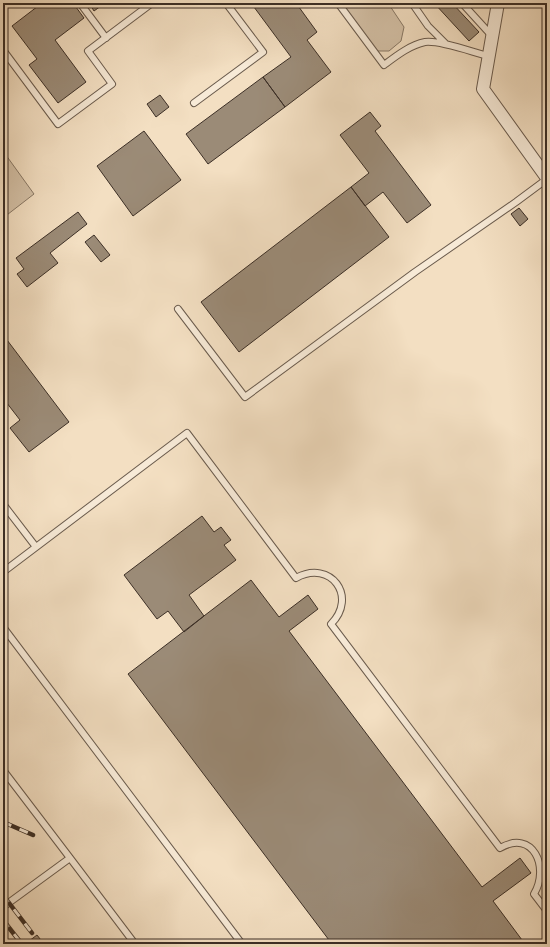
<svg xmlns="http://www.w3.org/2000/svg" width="550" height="947" viewBox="0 0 550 947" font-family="'Sorts Mill Goudy',serif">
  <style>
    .green { fill: #d4c1a7; stroke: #887866 }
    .building { fill: #9b8b77; stroke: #3c2f26 }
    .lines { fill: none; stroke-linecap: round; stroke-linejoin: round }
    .lane-casing { stroke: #6a5b4d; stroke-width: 8 }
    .street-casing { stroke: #6a5b4d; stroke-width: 14 }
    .lane { stroke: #f7ead7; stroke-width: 6 }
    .street { stroke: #f7ead7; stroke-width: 12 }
    .rail-casing { stroke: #3c2f26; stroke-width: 4.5 }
    .rail { stroke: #f7ead7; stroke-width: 3; stroke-dasharray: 9; stroke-linecap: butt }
  </style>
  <rect width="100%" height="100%" fill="#f3dfc2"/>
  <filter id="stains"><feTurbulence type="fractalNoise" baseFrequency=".005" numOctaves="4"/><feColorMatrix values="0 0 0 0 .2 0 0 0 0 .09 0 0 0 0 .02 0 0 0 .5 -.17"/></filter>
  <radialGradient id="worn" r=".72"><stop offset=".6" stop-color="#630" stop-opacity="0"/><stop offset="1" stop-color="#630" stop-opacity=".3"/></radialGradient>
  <path class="green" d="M341,3H388L404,27L401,41L389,51H377Z
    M3,151L34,194L3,218Z"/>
  <path class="building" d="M42,3H73L84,18L55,40L86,82L58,103L29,65L37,59L12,26Z
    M89,3H105L94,11Z
    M251,3H296L317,32L307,40L331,72L285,107L263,77L291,57Z
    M434,3H452L479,32L469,41Z
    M263,77L285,107L208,164L186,134Z
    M160,95L169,107L156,117L147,104Z
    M370,112L381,126L375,131L431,205L407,223L383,192L365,206L351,187L369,173L340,135Z
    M144,131L181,180L133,216L97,166Z
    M351,187L389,237L239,352L201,302Z
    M519,208L528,219L520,226L511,214Z
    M78,212L87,224L50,253L58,263L27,287L17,274L24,269L16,258Z
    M94,235L110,255L101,262L85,242Z
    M4,336L69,422L29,452L10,428L20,420L3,398V337Z
    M202,516L214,532L221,527L231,540L224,545L236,560L189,595L204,616L184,632L168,611L157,619L124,575Z
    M251,580L279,617L308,595L318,609L289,631L482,887L520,858L531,873L493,901L525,944H332L128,674Z
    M37,935L44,944H25Z"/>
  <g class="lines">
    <g class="lane-casing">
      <path id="lane" d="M80,3L106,38
        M338,3L384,65C396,56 410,45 425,42C440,40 472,52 488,56
        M412,3L428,26L446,44
        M462,3L492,36
        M3,7L8,3
        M3,50L58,124L112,84L88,51L152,3
        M194,103L263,52L226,3
        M178,309L245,397L415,272L516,202L547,179
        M3,504L36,547
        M3,572L187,433L296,578C331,559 358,597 331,624L500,848C533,829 550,867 534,894L547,911
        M3,627L242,944
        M3,770L70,858L3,907
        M70,858L135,944"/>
    </g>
    <g class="street-casing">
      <path id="street" d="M498,3L483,89L547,178"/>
    </g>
    <use href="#lane" class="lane"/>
    <use href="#street" class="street"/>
    <g class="rail-casing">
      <path id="rail" d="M3,822L33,835
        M3,895L32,933
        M3,920L21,943"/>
    </g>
    <use href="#rail" class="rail"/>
  </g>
  <rect width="550" height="947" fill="none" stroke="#f3dfc2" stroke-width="16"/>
  <rect x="4" y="4" width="542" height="939" fill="none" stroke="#3c2f26" stroke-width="2"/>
  <rect x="8" y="8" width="534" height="931" fill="none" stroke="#3c2f26"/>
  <rect width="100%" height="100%" filter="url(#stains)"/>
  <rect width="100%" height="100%" fill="url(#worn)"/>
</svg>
